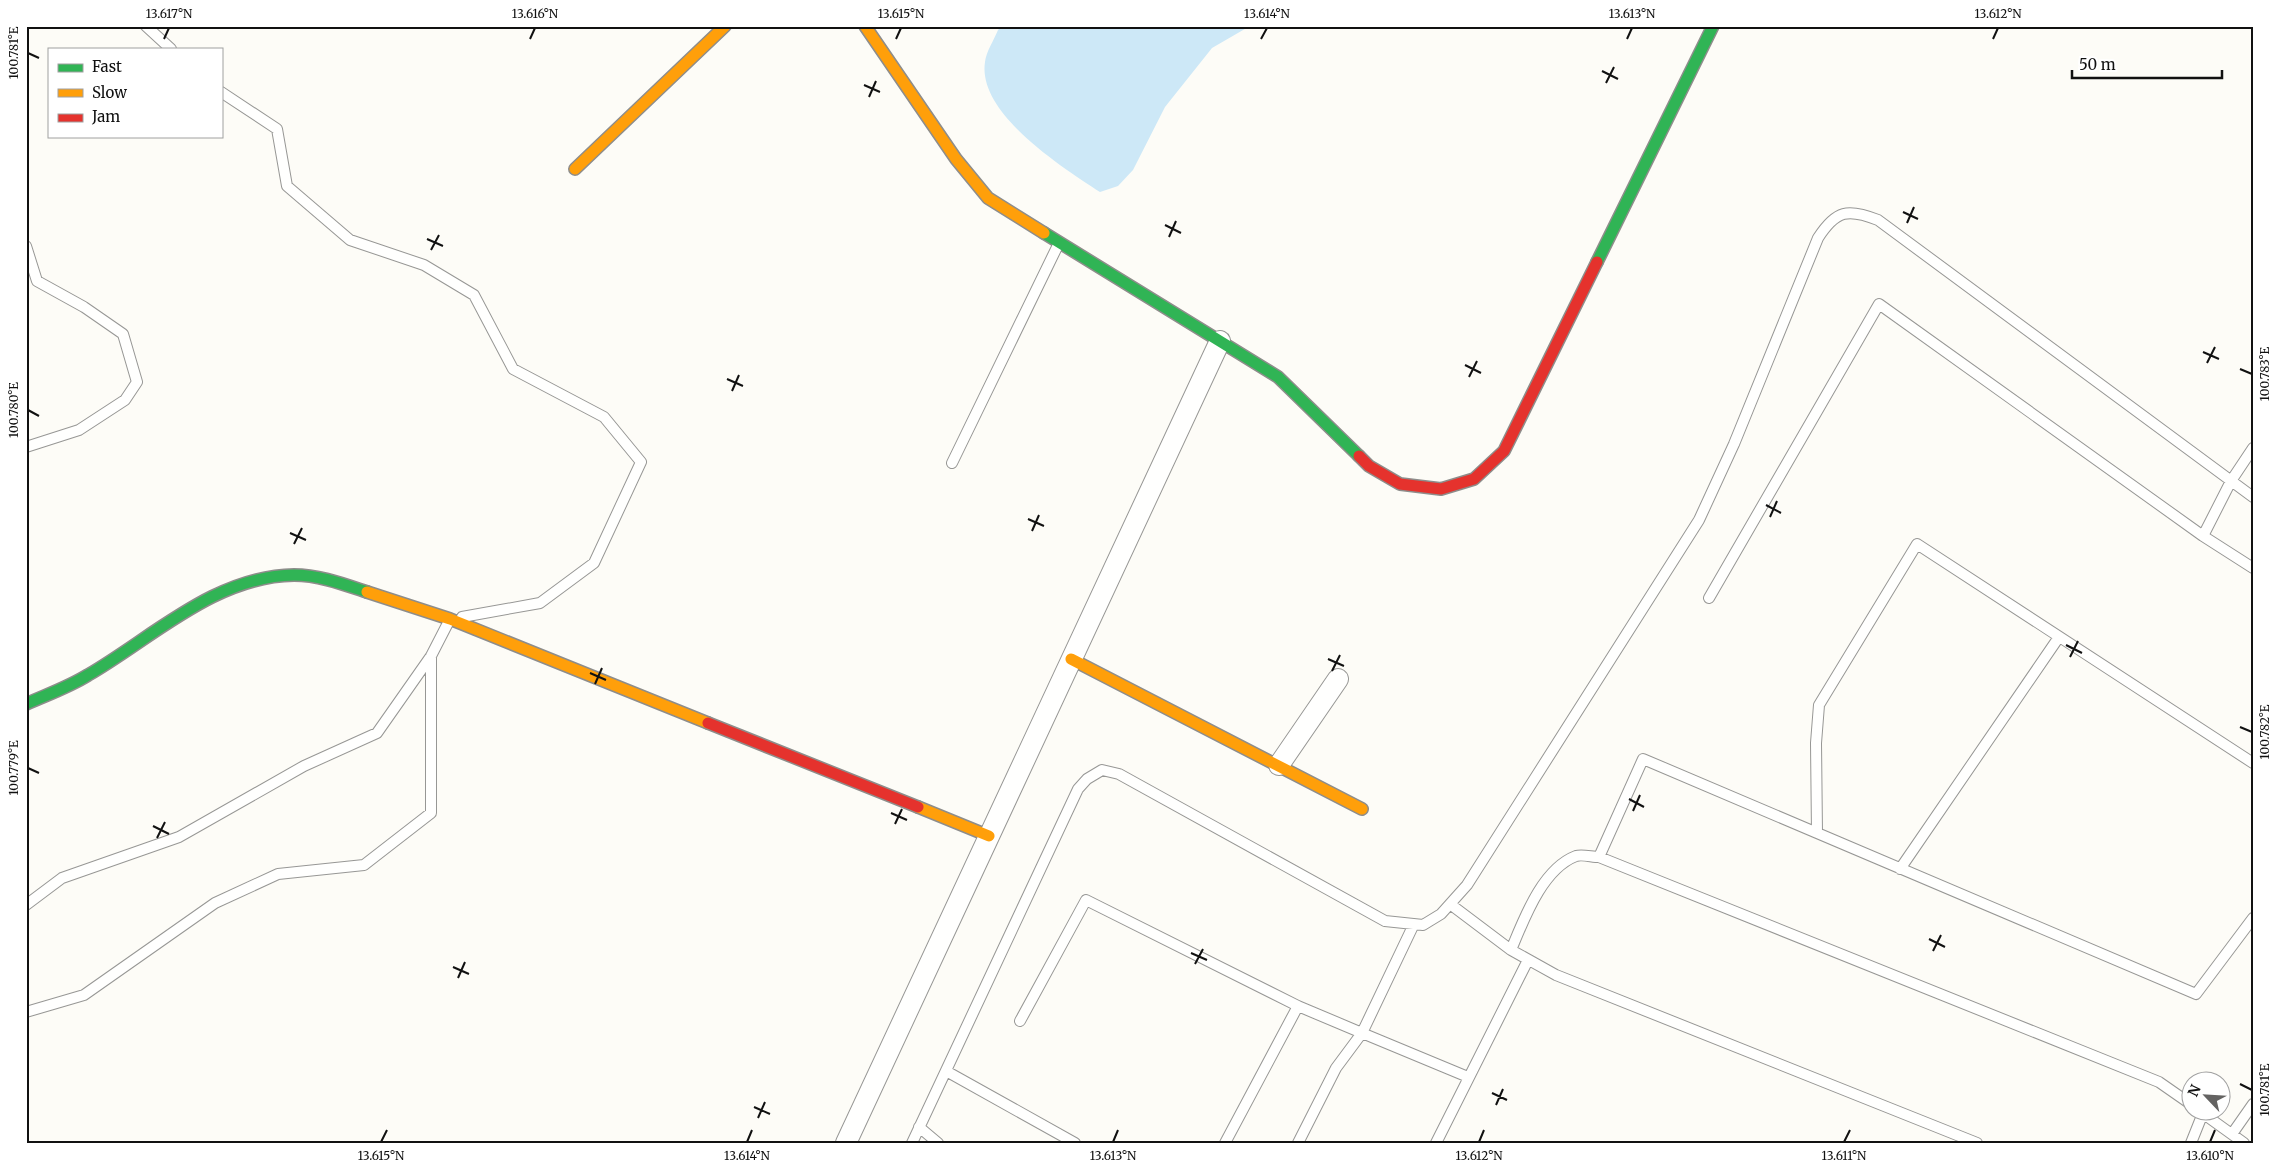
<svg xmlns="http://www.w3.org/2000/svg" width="2279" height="1169" viewBox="0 0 2279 1169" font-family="Merriweather,serif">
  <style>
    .water { fill: #cde8f7 }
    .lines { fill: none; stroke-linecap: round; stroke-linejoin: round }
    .lane-casing { stroke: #979795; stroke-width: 12 }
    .street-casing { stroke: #979795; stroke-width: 22 }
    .fast-casing { stroke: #8e8d8b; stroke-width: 14 }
    .slow-casing { stroke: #8e8d8b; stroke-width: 14 }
    .jam-casing { stroke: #8e8d8b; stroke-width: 14 }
    .lane { stroke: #fffffe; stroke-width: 10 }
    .street { stroke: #fffffe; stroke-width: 20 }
    .fast { stroke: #30b455; stroke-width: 11 }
    .slow { stroke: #ff9f0a; stroke-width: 11 }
    .jam { stroke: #e5322d; stroke-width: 11 }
    .ticks { fill: none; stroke: #111; stroke-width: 2 }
    .neatline { fill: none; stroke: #111; stroke-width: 2 }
    .ticks-label { font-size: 12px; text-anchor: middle; fill: #111 }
  </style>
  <rect width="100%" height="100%" fill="#fdfcf7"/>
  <path class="water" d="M1002,26H1250L1212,48L1165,107L1133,170L1118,186L1100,192C1064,168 977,114 985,62C986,52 994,40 998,30Z"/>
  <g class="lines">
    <g class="lane-casing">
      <path id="lane" d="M146,26L171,49
        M221,92L277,129L287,186L350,240L424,265L474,295L513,369L604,417L641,462L594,563L540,603L462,617
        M26,246L37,281L84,307L123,334L137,382L125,400L79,430L26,447
        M952,463L1059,243
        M2203,536L2231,481L2253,448
        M1709,598L1879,304L2203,536L2253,568
        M1817,833L1816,743L1819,705L1917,544L2253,763
        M1599,857L1643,759L2196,994L2253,918
        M1900,869L2059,637
        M1450,904L1511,950L1556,975L1977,1143
        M26,905L62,878L179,837L304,766L377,733L431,656L449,621
        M1511,950C1524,919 1542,869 1576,856C1582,854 1592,857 1599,857L2159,1082L2192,1105
        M26,1012L84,995L215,903L278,874L364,865L431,813V656
        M1020,1021L1086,900L1298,1006L1362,1033L1414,924
        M946,1071L1075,1143
        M2201,1112L2244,1143
        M919,1127L938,1143
        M2232,1134L2253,1104
        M912,1143L1078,789L1087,779L1102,770L1119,774L1385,921L1423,925L1441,914L1467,885L1699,520L1734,444L1818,238C1836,210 1848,208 1878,220L2253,497
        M1225,1143L1298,1006
        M1298,1143L1336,1068L1362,1033L1468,1077
        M1436,1143L1528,960
        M2191,1143L2203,1113"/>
    </g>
    <g class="street-casing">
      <path id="street" d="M1279,765L1338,679
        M846,1143L1220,341"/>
    </g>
    <g class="fast-casing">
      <path id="fast" d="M1044,233L1278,377L1359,456
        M1597,262L1713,26
        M26,704C46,695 69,687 88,675C152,638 215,576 294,575C319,575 343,584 367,592"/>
    </g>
    <g class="slow-casing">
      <path id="slow" d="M865,26L956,159L988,198L1044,233
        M575,169L725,26
        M367,592L450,619L708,723
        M1071,659L1362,809
        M918,807L989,836"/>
    </g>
    <g class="jam-casing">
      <path id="jam" d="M1359,456L1369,466L1400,484L1441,489L1474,479L1504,451L1597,262
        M708,723L918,807"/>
    </g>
    <use href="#lane" class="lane"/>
    <use href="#street" class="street"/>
    <use href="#fast" class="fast"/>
    <use href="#slow" class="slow"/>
    <use href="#jam" class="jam"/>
  </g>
  <path class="ticks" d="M164,39L169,28M530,39L535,28M896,39L901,28M1261,39L1267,28M1627,39L1632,28M1993,39L1998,28M28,53L39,58M1602,71L1618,79M1606,83L1614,67M864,85L880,92M869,97L876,81M1903,212L1918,219M1907,223L1914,207M1165,225L1181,233M1169,237L1176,221M427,239L443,246M431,250L439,235M2203,352L2219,359M2207,363L2215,347M1465,365L1481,373M2240,369L2252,374M1469,377L1477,361M727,379L743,386M732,391L739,375M28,410L39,416M1766,505L1781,513M1770,517L1777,501M1028,519L1044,526M1032,531L1039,515M290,533L306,540M294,544L302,528M2066,645L2082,653M2070,657L2078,641M1328,659L1344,666M1332,671L1340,655M590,673L606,680M595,684L602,668M2240,727L2252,732M28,768L39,773M1629,799L1644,807M1633,811L1640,795M891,813L907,820M895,824L902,809M153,826L169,834M157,838L165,822M1929,939L1945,947M1933,951L1941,935M1191,953L1207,960M1195,964L1203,949M453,967L469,974M458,978L465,962M2240,1084L2252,1090M1492,1093L1507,1100M1496,1105L1503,1089M754,1107L770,1114M758,1118L765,1102M381,1142L387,1130M747,1142L752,1130M1113,1142L1118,1130M1479,1142L1484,1130M1844,1142L1850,1130M2210,1142L2215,1130"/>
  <rect width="2279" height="1169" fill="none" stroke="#ffffff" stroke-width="55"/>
  <rect x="48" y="48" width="175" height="90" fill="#ffffff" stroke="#a0a0a0"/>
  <rect x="58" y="64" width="25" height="8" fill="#30b455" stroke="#a0a0a0"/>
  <text x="92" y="72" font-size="15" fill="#111111">Fast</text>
  <rect x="58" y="89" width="25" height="8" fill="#ff9f0a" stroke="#a0a0a0"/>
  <text x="92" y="98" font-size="15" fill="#111111">Slow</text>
  <rect x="58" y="114" width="25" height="8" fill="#e5322d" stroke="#a0a0a0"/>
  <text x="92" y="122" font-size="15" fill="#111111">Jam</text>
  <g transform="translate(2206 1096) rotate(295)"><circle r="24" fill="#ffffff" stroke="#a0a0a0"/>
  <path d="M0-4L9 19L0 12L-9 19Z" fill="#646362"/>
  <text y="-8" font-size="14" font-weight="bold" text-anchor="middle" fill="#111111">N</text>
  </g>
  <path d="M2072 70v8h150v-8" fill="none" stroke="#111111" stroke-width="2.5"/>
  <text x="2079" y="70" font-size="15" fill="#111111" stroke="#ffffff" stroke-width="4" paint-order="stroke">50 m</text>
  <rect x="28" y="28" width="2224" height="1114" class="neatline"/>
  <g class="ticks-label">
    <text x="169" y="18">13.617°N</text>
    <text x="535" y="18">13.616°N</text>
    <text x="901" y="18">13.615°N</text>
    <text x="1267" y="18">13.614°N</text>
    <text x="1632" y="18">13.613°N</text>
    <text x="1998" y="18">13.612°N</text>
    <text transform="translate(14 53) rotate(-90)" y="4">100.781°E</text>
    <text transform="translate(2265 374) rotate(-90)" y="4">100.783°E</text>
    <text transform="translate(14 410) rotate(-90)" y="4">100.780°E</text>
    <text transform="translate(2265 732) rotate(-90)" y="4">100.782°E</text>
    <text transform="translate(14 768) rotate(-90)" y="4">100.779°E</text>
    <text transform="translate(2265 1090) rotate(-90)" y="4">100.781°E</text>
    <text x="381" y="1160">13.615°N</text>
    <text x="747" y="1160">13.614°N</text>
    <text x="1113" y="1160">13.613°N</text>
    <text x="1479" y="1160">13.612°N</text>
    <text x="1844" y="1160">13.611°N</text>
    <text x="2210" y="1160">13.610°N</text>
  </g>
</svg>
